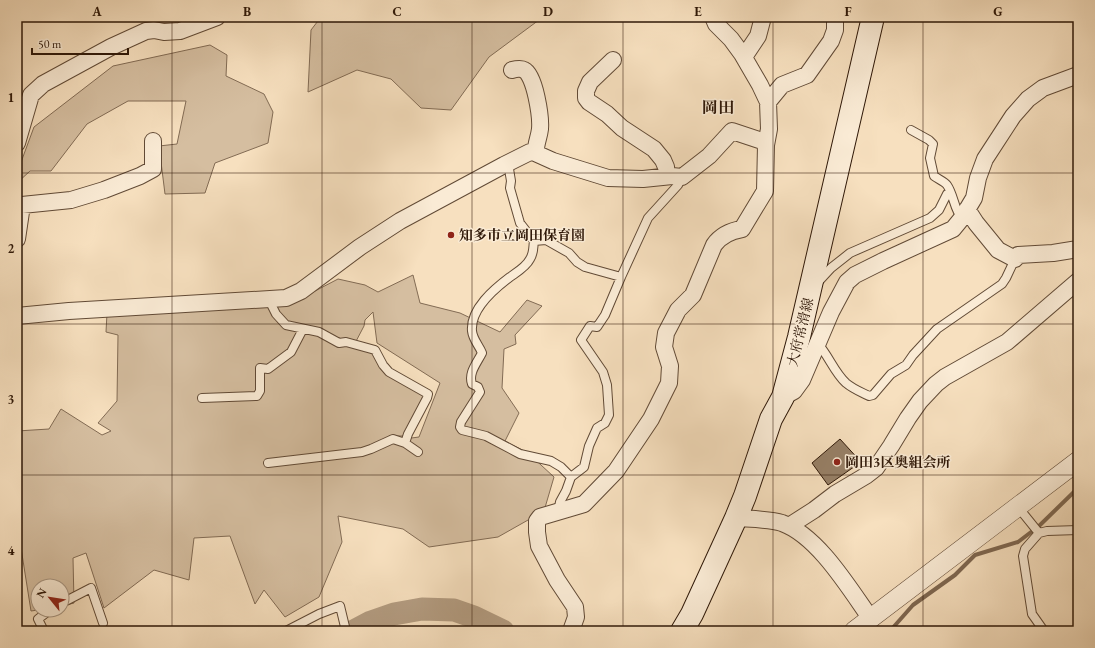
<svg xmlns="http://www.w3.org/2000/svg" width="1095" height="648" viewBox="0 0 1095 648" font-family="'EB Garamond','Noto Serif JP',serif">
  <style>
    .green { fill: #d5bea0; stroke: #826b54; fill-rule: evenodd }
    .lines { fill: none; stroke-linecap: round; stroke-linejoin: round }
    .stream { stroke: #7e6751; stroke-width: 4 }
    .river { stroke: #b39c81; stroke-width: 23 }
    .building { fill: #978067; stroke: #2f1808 }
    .service-casing { stroke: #614a36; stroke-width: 10 }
    .minor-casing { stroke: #614a36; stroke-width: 18 }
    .tertiary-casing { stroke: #614a36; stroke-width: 20 }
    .secondary-casing { stroke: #2f1808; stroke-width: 24 }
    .service { stroke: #faebd5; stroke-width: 8 }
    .minor { stroke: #faebd5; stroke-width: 16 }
    .tertiary { stroke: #faebd5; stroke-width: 19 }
    .secondary { stroke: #faebd5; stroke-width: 22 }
    .grid { fill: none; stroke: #2f1808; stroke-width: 1; stroke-opacity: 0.55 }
    .poi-dot { fill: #8f2418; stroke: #faebd5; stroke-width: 1.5 }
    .labels { text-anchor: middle; stroke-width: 3; stroke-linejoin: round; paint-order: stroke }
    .poi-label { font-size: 14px; font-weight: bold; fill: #2f1808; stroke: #faebd5; text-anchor: start }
    .street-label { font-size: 14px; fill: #2f1808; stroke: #faebd5 }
    .quarter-label { font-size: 16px; font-weight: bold; fill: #2f1808; stroke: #faebd5 }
    .neatline { fill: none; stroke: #2f1808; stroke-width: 1.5 }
    .grid-label { font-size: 13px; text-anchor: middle; font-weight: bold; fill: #2f1808 }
  </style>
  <rect width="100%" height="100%" fill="#f7e0bf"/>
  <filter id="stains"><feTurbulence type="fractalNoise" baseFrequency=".005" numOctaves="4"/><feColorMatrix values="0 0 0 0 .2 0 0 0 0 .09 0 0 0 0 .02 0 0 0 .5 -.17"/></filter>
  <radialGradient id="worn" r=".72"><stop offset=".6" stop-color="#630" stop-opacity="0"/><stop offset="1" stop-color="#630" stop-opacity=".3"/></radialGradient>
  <path class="green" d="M321,17H543L489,57L451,110L421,108L391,79L357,70L308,92L311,30Z
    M210,45L227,55L226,76L264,94L273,112L268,143L215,163L205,193L165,194L159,146L177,144L186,101H128L87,124L51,171H30L17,183V173L34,127L113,66Z
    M413,275L420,303L460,313L500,332L527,300L542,306L515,335L516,344L504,349L502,388L519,413L505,441L528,453L554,477L544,511L498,537L429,547L403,529L338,516L342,542L319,597L285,617L264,590L255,604L230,536L194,538L189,580L154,570L104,608L86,553L73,558L74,603L62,606V586H38V610L31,611L21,548L17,541V431L49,429L61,409L102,435L111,431L98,423L117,401L118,335L106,332L107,313L313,288L315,291L338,279L365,285L378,292ZM373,312L377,343L440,383L419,437L381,442L389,436H405L425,395L380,368L374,354L353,347L364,326L365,320Z"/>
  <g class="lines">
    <path class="stream" d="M871,630V631
      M890,631L913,605L955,575L975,555L1018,542L1039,526L1078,488"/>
    <path class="river" d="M354,631L371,622L394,614L422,609L454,610L474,617L503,631"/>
  </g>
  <path class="building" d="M840,439L861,462L828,485L812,463Z"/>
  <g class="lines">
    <g class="service-casing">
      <path id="service" d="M911,130L929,140L933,144L930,158L934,176C938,179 945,182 947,185C954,195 954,210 962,218
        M508,163L511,181L510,188L520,223L534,241L546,240L569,253L577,262L585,267L621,277L648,218L678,185L682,177
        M534,241C533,247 534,253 530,259C526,267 517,272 510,277C494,289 470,309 472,331C473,340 479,345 482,353C477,363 468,373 472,384L478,387L480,392L461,422L460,427L462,430L486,436L520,454L551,461L561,467L571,477L566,491L560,502L558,512
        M817,281H819L831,268L850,253L930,218L939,210L947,194L950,192
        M269,300L276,314L286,325L319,332L339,343L346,342L375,350L383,365L389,372L428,394L427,398L408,434L405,443
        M818,344C829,356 834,372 846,383C853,389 861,392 869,396L873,395L891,374L906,365L913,355L937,329L1002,284L1006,278L1015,259
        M202,398L257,396L260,391V368L268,369L291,352L303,329
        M268,463L362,452L371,449L393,439L405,443L418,452
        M571,477L584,467L589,446L597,428L605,423L609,415L607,385L603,372L581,340L590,326L597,327L605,315L621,277
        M1018,507L1039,533L1047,531L1078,530
        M1039,533L1025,549L1023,556L1032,614L1044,631
        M62,603L91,588L103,623
        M44,631L38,619L50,610
        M286,631L319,614L340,606L346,631"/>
    </g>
    <g class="minor-casing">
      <path id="minor" d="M744,57L758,36L763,17
        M613,60L590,82L586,91V98L589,102L607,114L622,128L654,149L663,160L666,167L667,176
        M512,70C516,69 521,68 524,70C535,75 541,117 540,129C539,138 535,145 536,153
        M768,102L782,85L807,75L831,41L835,30V17
        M17,143L31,95L43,84L111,47L146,31L154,30L164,32L180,31L217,17
        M967,209L976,223L998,250L1015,259L1018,255L1053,253L1078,249
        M17,239L22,205L71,200L104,190L140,176L153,169V141
        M17,316L69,311L286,298L301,291L360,247L400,221L504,165L530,152H533L553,161L608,178L643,179L672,176L682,177L709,156L732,131L762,141L766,145
        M783,397L794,391L802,380L831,312L847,282L855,275L883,261L953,229L962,218L974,198L978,178L985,159L1013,116L1028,99L1043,88L1078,75
        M736,518C749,519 769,519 782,523C818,536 849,588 871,619
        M789,526L814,510L835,494L867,475L876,468L891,446L908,418L920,401L936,384L945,377L1007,342L1078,281
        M571,631L576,617L575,607L557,580L539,546L537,532V521L540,517L584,504L616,471L651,419L669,383L670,366L664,347L666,333L678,310L693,295L714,245C721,235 730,231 742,229L765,191L766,145L769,129L768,102L760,85L742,54L731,39L716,24L713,17"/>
    </g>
    <g class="tertiary-casing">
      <path id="tertiary" d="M854,631L1078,461"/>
    </g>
    <g class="secondary-casing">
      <path id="secondary" d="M682,631L692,614L736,518L745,496L771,419L783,397L799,337L873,17"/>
    </g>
    <use href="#service" class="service"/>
    <use href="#minor" class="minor"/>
    <use href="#tertiary" class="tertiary"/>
    <use href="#secondary" class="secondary"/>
  </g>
  <path class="grid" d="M172,17V631M322,17V631M472,17V631M623,17V631M773,17V631M923,17V631M17,173H1078M17,324H1078M17,475H1078"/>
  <g class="poi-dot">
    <circle cx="451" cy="235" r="4"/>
    <circle cx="837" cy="462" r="4"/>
  </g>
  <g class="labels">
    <g class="poi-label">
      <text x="459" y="240">知多市立岡田保育園</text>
      <text x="845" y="467">岡田3区奥組会所</text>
    </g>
    <g class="street-label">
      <text transform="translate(800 332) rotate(-76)" y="5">大府常滑線</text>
    </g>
    <g class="quarter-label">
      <text x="718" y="113">岡田</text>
    </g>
  </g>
  <rect width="1095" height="648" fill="none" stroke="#f7e0bf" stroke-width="44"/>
  <g transform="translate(50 598) rotate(300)"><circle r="19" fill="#faebd5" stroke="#a99783"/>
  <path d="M0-3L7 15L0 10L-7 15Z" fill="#8f2418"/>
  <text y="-6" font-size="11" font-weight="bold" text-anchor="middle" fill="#2f1808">N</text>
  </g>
  <path d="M32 48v6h96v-6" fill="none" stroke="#2f1808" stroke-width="2"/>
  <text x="38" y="48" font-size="12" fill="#2f1808" stroke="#faebd5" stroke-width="3" paint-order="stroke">50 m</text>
  <rect x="22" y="22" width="1051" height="604" class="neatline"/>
  <g class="grid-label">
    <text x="97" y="16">A</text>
    <text x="247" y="16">B</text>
    <text x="397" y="16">C</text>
    <text x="548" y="16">D</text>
    <text x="698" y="16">E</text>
    <text x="848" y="16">F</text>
    <text x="998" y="16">G</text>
    <text x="11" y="102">1</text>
    <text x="11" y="253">2</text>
    <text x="11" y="404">3</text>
    <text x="11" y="555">4</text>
  </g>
  <rect width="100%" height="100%" filter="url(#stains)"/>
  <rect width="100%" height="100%" fill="url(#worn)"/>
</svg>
